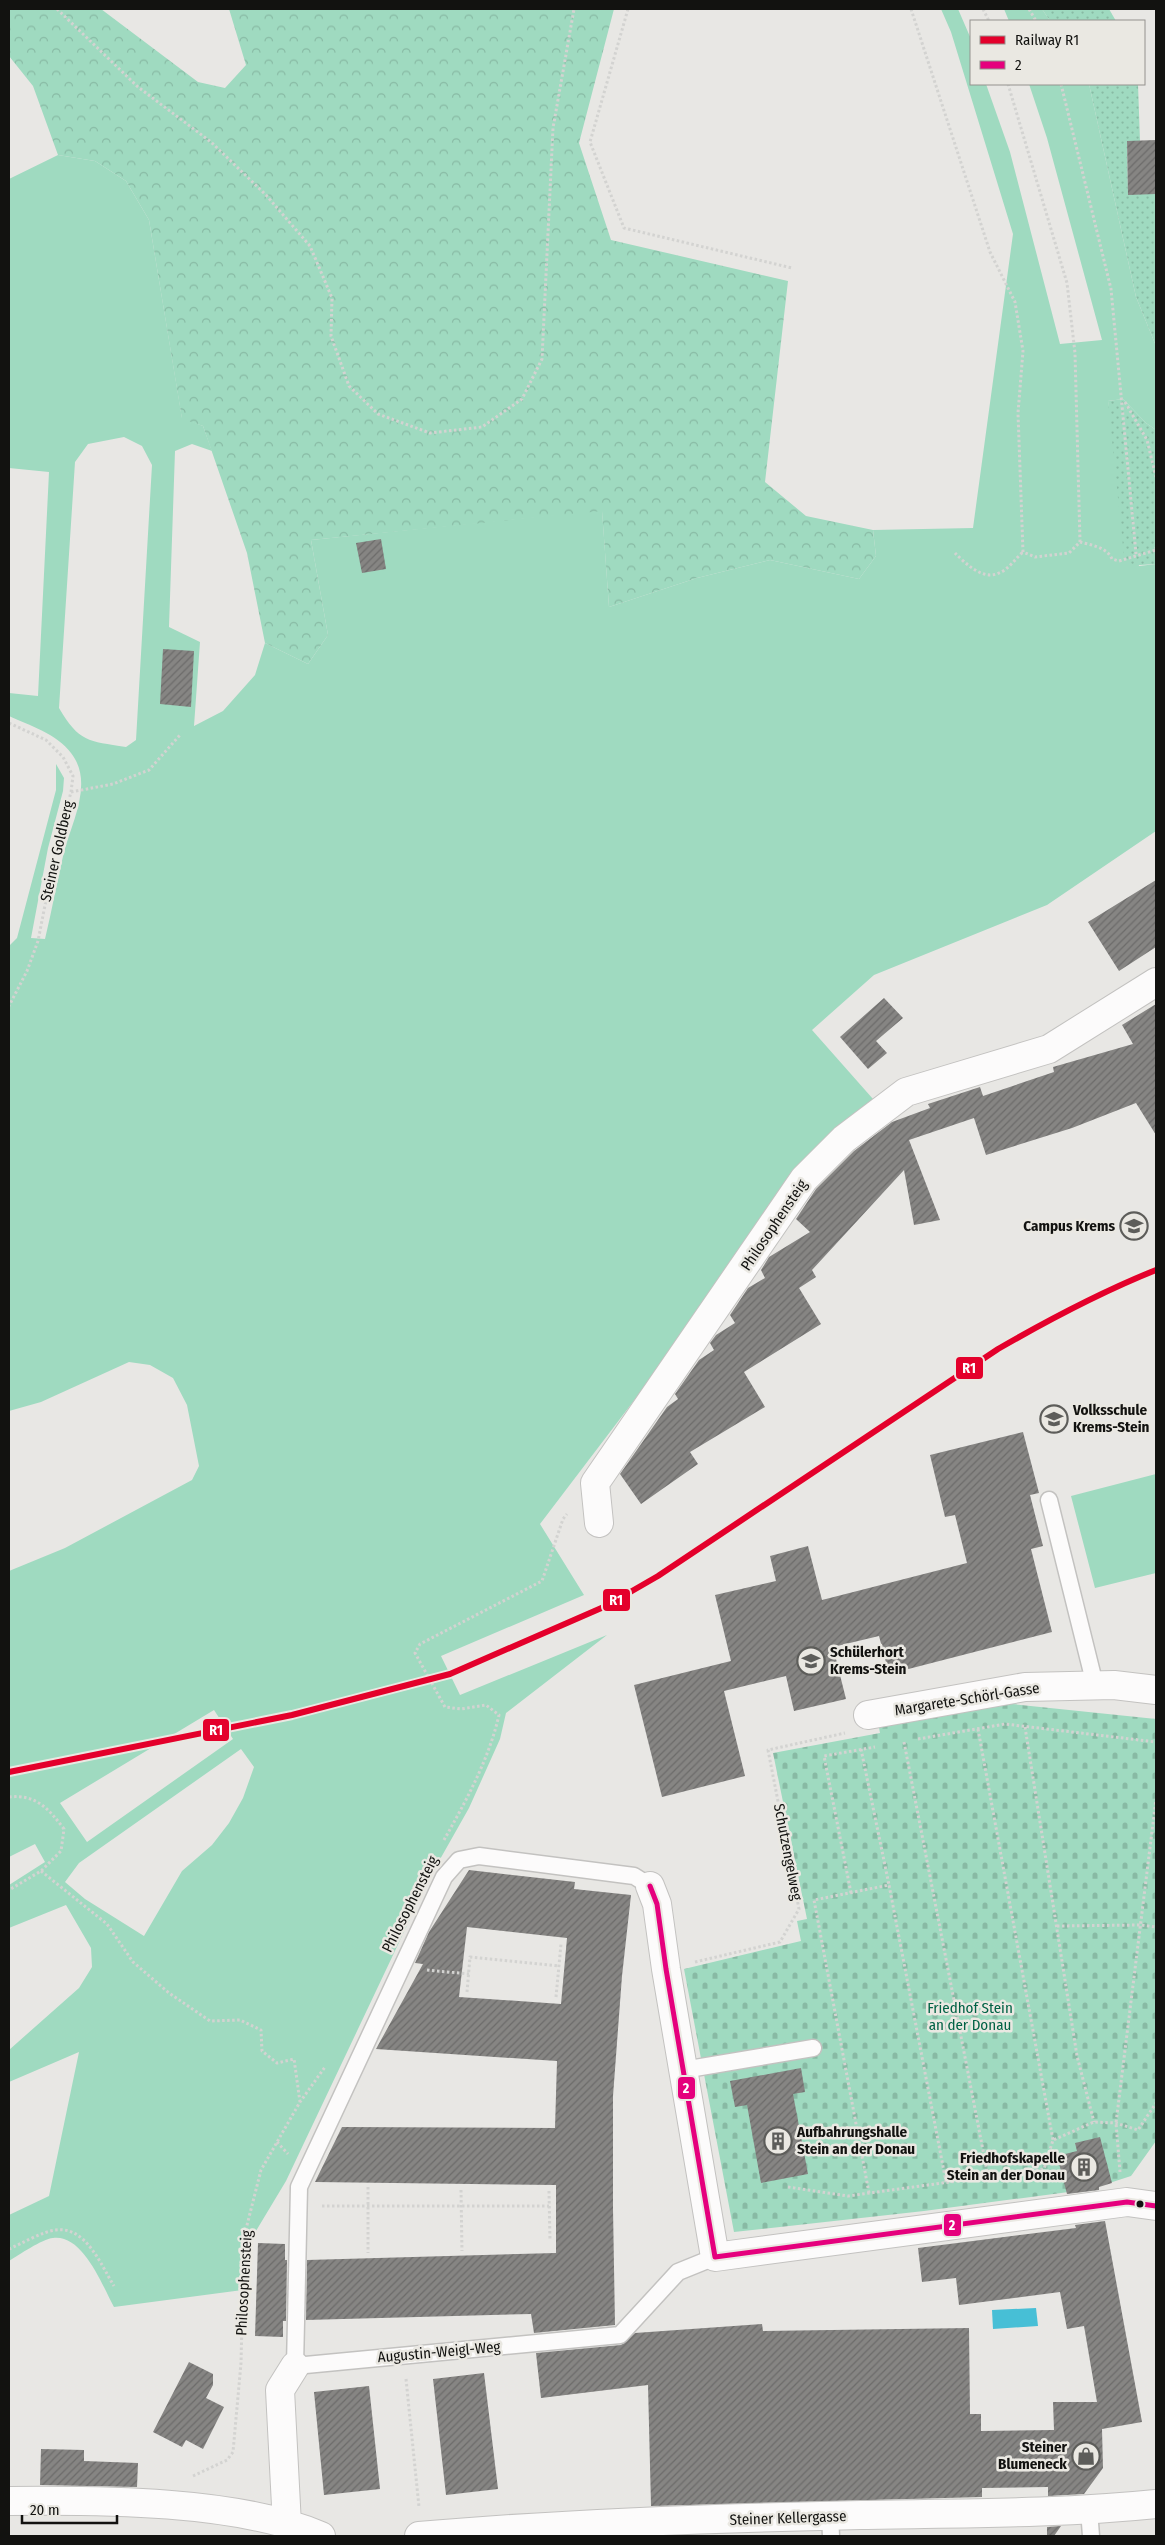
<svg xmlns="http://www.w3.org/2000/svg" width="1165" height="2545" viewBox="0 0 1165 2545" font-family="'Fira Sans Condensed',sans-serif">
  <style>
    .green { fill: #9fdac0; fill-rule: evenodd }
    .forest { fill: url(#forest-crowns) }
    .cemetery { fill: url(#cemetery-stones) }
    .park { fill: url(#park-dots) }
    .water { fill: #47bfd6 }
    .building { fill: url(#building-hatch); fill-rule: evenodd }
    .lines { fill: none; stroke-linecap: round; stroke-linejoin: round }
    .service-casing { stroke: #c3c2c0; stroke-width: 19 }
    .minor-casing { stroke: #c3c2c0; stroke-width: 30 }
    .path { stroke: #d3d3d1; stroke-width: 3; stroke-dasharray: 2.5 2.5; stroke-linecap: butt }
    .service { stroke: #fcfbfb; stroke-width: 16 }
    .minor { stroke: #fcfbfb; stroke-width: 28 }
    .bus-1-casing { stroke: #eae8e2; stroke-width: 9 }
    .bus-1 { stroke: #e5007d; stroke-width: 5 }
    .rail-1-casing { stroke: #eae8e2; stroke-width: 10 }
    .rail-1 { stroke: #e4002b; stroke-width: 6 }
    .bus-dot { fill: #121210; stroke: #eae8e2; stroke-width: 2 }
    .labels { text-anchor: middle; stroke-width: 5; stroke-linejoin: round; paint-order: stroke }
    .street-label { font-size: 15px; fill: #121210; stroke: #eae8e2 }
    .poi-label { font-size: 15px; font-weight: bold; fill: #121210; stroke: #eae8e2; text-anchor: end }
    .park-label { font-size: 15px; fill: #016245; stroke: #eae8e2 }
    .line-badge { stroke: #eae8e2; stroke-width: 2 }
    .badge-label { font-size: 14px; text-anchor: middle; font-weight: bold; fill: #fff }
  </style>
  <defs>
    <pattern id="forest-crowns" width="20" height="18" patternUnits="userSpaceOnUse" patternTransform="scale(1.25)"><rect width="20" height="18" fill="#9fdac0"/><path d="M2 6a3 3 0 1 1 6 0M12 15a3 3 0 1 1 6 0" fill="none" stroke="#88baa4"/></pattern>
    <pattern id="cemetery-stones" width="16" height="16" patternUnits="userSpaceOnUse" patternTransform="scale(1.25)"><rect width="16" height="16" fill="#9fdac0"/><path d="M2 7V4a2 2 0 0 1 4 0v3zM10 15v-3a2 2 0 0 1 4 0v3z" fill="#88baa4"/></pattern>
    <pattern id="park-dots" width="8" height="8" patternUnits="userSpaceOnUse" patternTransform="scale(1.25)"><rect width="8" height="8" fill="#9fdac0"/><path d="M2 2h.1M6 6h.1" fill="none" stroke="#88baa4" stroke-width="1.8" stroke-linecap="round"/></pattern>
    <pattern id="building-hatch" width="6" height="6" patternUnits="userSpaceOnUse" patternTransform="scale(1.25)"><rect width="6" height="6" fill="#868583"/><path d="M-1 1l2-2M0 6l6-6M5 7l2-2" fill="none" stroke="#6c6b6a"/></pattern>
  </defs>
  <rect width="100%" height="100%" fill="#e8e7e4"/>
  <path class="green" d="M941,9H958L971,39V84H986L1010,152L1060,344L1102,340L1047,138L1029,84H1089L1136,297L1156,346V430L1146,423L1123,399L1108,401L1139,566L1156,564V831L1047,905L874,975L812,1030L873,1099L854,1120L794,1169L734,1269L540,1524L584,1595L441,1656L460,1695L607,1635L506,1713L500,1739L469,1808L430,1877L286,2181L253,2236L250,2289L114,2307C102,2285 83,2234 53,2238C42,2239 19,2255 9,2261V2215L49,2196L79,2052L9,2082V2050L79,1988L92,1967L91,1948L66,1905L9,1928V1885L45,1862L35,1844L9,1857V1571L65,1548L192,1480L199,1466L187,1405L173,1378L150,1365L129,1362L41,1402L9,1411V946L17,938L56,790V764L64,778L63,791L48,848L31,938L45,939C52,910 57,881 64,852C72,822 94,782 71,753C57,734 29,725 9,716V693L38,696L49,472L9,468V179L58,155L95,161L126,181L149,220L182,418L203,426L212,451L192,444L175,451L169,627L200,642L194,726L223,711L255,675L265,643L308,664L328,635L311,540L602,510L609,607L697,578L770,560L859,579L876,556L873,530L973,528L1013,234L951,32ZM124,437L142,446L152,465L136,740L126,747C88,741 79,742 59,708L75,462L88,444ZM214,1710L233,1739L87,1842L60,1803ZM241,1749L254,1767L243,1798L229,1823L212,1845L182,1871L144,1936L85,1899L65,1882L79,1863Z
    M1004,9H1042L1050,21H1009Z
    M1156,1474V1573L1095,1588L1071,1496Z"/>
  <path class="forest" d="M9,9H101L198,82L225,88L246,65L229,9H614L579,143L611,240L788,281L765,482L806,516L873,530L876,556L859,579L770,560L697,578L609,607L602,511L311,540L328,635L308,664L265,643L247,553L203,426L182,419L149,220L126,181L95,161L58,155L33,86L9,56Z"/>
  <path class="cemetery" d="M993,1702L1156,1719V2141L1131,2176L1091,2189L924,2211L734,2232L684,1969L801,1941L797,1921L807,1919L773,1753L880,1733L878,1722Z"/>
  <path class="park" d="M1042,9H1109L1116,21H1050Z
    M1089,84H1138L1140,141H1127L1128,194H1156V346L1136,297Z
    M1123,399L1146,423L1156,430V564L1125,566L1108,401Z"/>
  <path class="water" d="M1036,2308L1038,2326L993,2329L992,2310Z"/>
  <path class="building" d="M1156,140V194L1128,195L1127,141Z
    M381,539L386,569L362,573L356,543Z
    M163,649L194,651L191,707L160,704Z
    M1156,880V947L1119,971L1088,922Z
    M884,998L903,1018L876,1041L887,1053L868,1069L840,1037Z
    M1156,1004V1135L1136,1103L1072,1128L986,1155L974,1118L909,1140L940,1220L914,1225L904,1170L812,1270L816,1277L799,1288L821,1324L744,1372L765,1407L690,1452L698,1464L641,1504L620,1474L667,1407L678,1399L675,1394L699,1360L714,1350L710,1343L716,1335L735,1323L730,1315L748,1288L765,1278L761,1270L769,1257L810,1232L796,1219L816,1189L854,1151L892,1122L930,1108L928,1104L980,1087L983,1096L1054,1072L1053,1067L1133,1044L1122,1025Z
    M1023,1432L1039,1493L1030,1495L1043,1546L1031,1549L1052,1632L889,1674L879,1636L833,1647L846,1699L794,1711L786,1676L724,1691L745,1776L662,1797L634,1685L731,1661L715,1595L776,1581L770,1556L808,1546L822,1600L967,1563L955,1515L945,1517L930,1455Z
    M469,1870L575,1882L574,1889L631,1895L622,1976L613,2096V2209L615,2325L534,2333L531,2314L306,2320L307,2260L556,2253V2185L315,2182L342,2127L555,2128L557,2061L376,2049L423,1964L415,1963L429,1932ZM467,1927L567,1938L561,2004L459,1997Z
    M801,2068L805,2092L793,2094L808,2174L761,2183L747,2105L735,2107L730,2081Z
    M1100,2137L1112,2183L1099,2187V2190L1067,2194L1057,2156L1077,2151L1075,2143Z
    M1105,2221L1142,2422L1102,2429L1103,2468L1084,2494L1048,2496V2487L982,2488V2497L651,2506L648,2385L541,2398L536,2353L621,2345L635,2333L762,2324L763,2331L969,2328L970,2414H981V2431L1054,2430L1053,2402H1097L1084,2326L1067,2329L1060,2292L959,2305L956,2278L922,2282L918,2248L1076,2228L1075,2225Z
    M258,2243L285,2244V2260H287L286,2321H283V2337L255,2336Z
    M189,2362L213,2374V2385L206,2398L224,2407L203,2449L186,2440L182,2447L153,2432Z
    M484,2373L498,2489L446,2495L433,2379Z
    M369,2386L380,2489L324,2495L314,2392Z
    M41,2449L84,2450V2461L138,2463L137,2487L40,2485Z
    M1061,2526L1054,2536H1047V2527Z"/>
  <g class="lines">
    <g class="service-casing">
      <path id="service" d="M1049,1500L1095,1685
        M650,1886L634,1876L479,1856L459,1860L444,1877L299,2187L295,2366L620,2335L678,2272L715,2257
        M683,2070L813,2048
        M1089,2510L1091,2536
        M830,2516L831,2536"/>
    </g>
    <g class="minor-casing">
      <path id="minor" d="M599,1523L595,1483L804,1179L844,1139L906,1092L1049,1049L1156,982
        M868,1715L1025,1687L1114,1685L1156,1690
        M650,1886L657,1904L666,1969L715,2257L1127,2202L1156,2206
        M9,2501C100,2500 238,2500 321,2536
        M287,2525L280,2390L295,2366
        M419,2536C566,2523 714,2518 861,2515C960,2513 1058,2514 1156,2504"/>
    </g>
    <path class="path" d="M57,9L138,87L211,142L266,195L310,246L332,298L331,336L349,386L378,414L430,433L482,427L522,399L542,359L553,128L574,9
      M628,9L590,142L624,228L792,268
      M911,9L990,252L1015,302L1023,351L1018,413L1023,552L1035,557L1069,553L1080,542L1075,353L1067,283L1008,84
      M983,9L989,21
      M1029,9L1036,21
      M1061,84L1111,289L1136,554
      M1125,402L1147,440L1156,477
      M1080,542C1091,545 1107,547 1112,559L1119,561L1156,550V547
      M955,553C965,563 983,581 999,573C1008,570 1016,558 1023,552
      M9,723L46,740L63,757L73,776L71,792L56,849L38,941L27,971L9,1006
      M71,792L113,784L149,770L180,735
      M1025,1727L1077,2056L1094,2122
      M978,1729L1053,2140
      M918,1739L1005,1724L1156,1742
      M904,1742L988,2176
      M861,1749L889,1885
      M9,1797C36,1794 49,1809 64,1829L61,1851L41,1871L9,1890
      M444,1840C466,1801 489,1759 499,1715L486,1705L461,1709L445,1707L415,1653L420,1644L542,1581L563,1519L567,1514
      M41,1871L107,1924L133,1962L169,1993L210,2021L240,2020L261,2030L262,2051L277,2063L294,2059L300,2102
      M851,1893L824,1756L875,1747
      M1057,1926L1141,1925L1156,1927
      M695,1962L780,1942L799,1909L768,1750L845,1733
      M427,1970L469,1974
      M467,1992L470,1957L559,1966
      M556,1997L561,1944
      M277,2142L288,2154
      M1120,2172L1116,2123L1156,1799
      M368,2187V2253
      M788,2187L848,2196L1044,2169L1053,2140L1094,2122L1116,2123L1138,2130L1156,2103
      M461,2190L462,2251
      M549,2191L550,2241
      M869,2193L814,1900L889,1885L946,2182
      M322,2206H549
      M9,2249C21,2244 43,2231 56,2230C86,2226 101,2265 114,2286
      M406,2379L419,2507
      M193,2476L227,2460L233,2452L241,2363L244,2237L261,2170L300,2102L325,2067"/>
    <use href="#service" class="service"/>
    <use href="#minor" class="minor"/>
    <g class="bus-1-casing">
      <path id="bus-1" d="M650,1886L657,1904L666,1969L715,2257L1127,2202L1156,2206"/>
    </g>
    <use href="#bus-1" class="bus-1"/>
    <g class="rail-1-casing">
      <path id="rail-1" d="M9,1772L292,1715L450,1674L606,1606L658,1576L998,1349C1050,1319 1101,1292 1156,1270"/>
    </g>
    <use href="#rail-1" class="rail-1"/>
  </g>
  <defs>
    <g id="university-ring" transform="scale(1.4375)"><circle r="9.5" fill="#eae8e2" stroke="#5d5d5a" stroke-width="1.5"/><path d="M0-5L7-2L0 1L-7-2ZM-4 1L0 2.5L4 1V4Q0 6-4 4Z" fill="#5d5d5a"/></g>
    <g id="school-ring" transform="scale(1.4375)"><circle r="9.5" fill="#eae8e2" stroke="#5d5d5a" stroke-width="1.5"/><path d="M0-5L7-2L0 1L-7-2ZM-4 1L0 2.5L4 1V4Q0 6-4 4Z" fill="#5d5d5a"/></g>
    <g id="building-ring" transform="scale(1.4375)"><circle r="9.5" fill="#eae8e2" stroke="#5d5d5a" stroke-width="1.5"/><path d="M-4-6H4V6H1V3H-1V6H-4ZM-2.5-4.3h1.7v1.8h-1.7ZM.8-4.3h1.7v1.8H.8ZM-2.5-1h1.7V.8h-1.7ZM.8-1h1.7V.8H.8Z" fill="#5d5d5a"/></g>
    <g id="shop-ring" transform="scale(1.4375)"><circle r="9.5" fill="#eae8e2" stroke="#5d5d5a" stroke-width="1.5"/><path d="M-5-2.5h2.3a2.7 3.5 0 0 1 5.4 0H5L5.5 6h-11ZM-1.5-2.5h3a1.5 2.3 0 0 0-3 0Z" fill="#5d5d5a"/></g>
  </defs>
  <g fill-rule="evenodd">
    <use href="#university-ring" x="1134" y="1226"/>
    <use href="#school-ring" x="1054" y="1419"/>
    <use href="#school-ring" x="811" y="1661"/>
    <use href="#building-ring" x="778" y="2141"/>
    <use href="#building-ring" x="1084" y="2167"/>
    <use href="#shop-ring" x="1086" y="2456"/>
  </g>
  <circle class="bus-dot" cx="1140" cy="2204" r="4.5"/>
  <g class="labels">
    <g class="street-label">
      <text transform="translate(57 851) rotate(-77)" y="5">Steiner Goldberg</text>
      <text transform="translate(774 1225) rotate(-56)" y="5">Philosophensteig</text>
      <text transform="translate(967 1699) rotate(-9)" y="5">Margarete-Schörl-Gasse</text>
      <text transform="translate(788 1852) rotate(79)" y="5">Schutzengelweg</text>
      <text transform="translate(410 1904) rotate(-63)" y="5">Philosophensteig</text>
      <text transform="translate(244 2283) rotate(-87)" y="5">Philosophensteig</text>
      <text transform="translate(439 2352) rotate(-5)" y="5">Augustin-Weigl-Weg</text>
      <text transform="translate(788 2518) rotate(-2)" y="5">Steiner Kellergasse</text>
    </g>
    <g class="poi-label">
      <text x="1115" y="1231">Campus Krems</text>
      <text x="1073" y="1415" text-anchor="start">Volksschule<tspan x="1073" dy="17">Krems-Stein</tspan></text>
      <text x="830" y="1657" text-anchor="start">Schülerhort<tspan x="830" dy="17">Krems-Stein</tspan></text>
      <text x="797" y="2137" text-anchor="start">Aufbahrungshalle<tspan x="797" dy="17">Stein an der Donau</tspan></text>
      <text x="1065" y="2163">Friedhofskapelle<tspan x="1065" dy="17">Stein an der Donau</tspan></text>
      <text x="1067" y="2452">Steiner<tspan x="1067" dy="17">Blumeneck</tspan></text>
    </g>
    <g class="park-label">
      <text x="970" y="2013">Friedhof Stein<tspan x="970" dy="17">an der Donau</tspan></text>
    </g>
  </g>
  <g class="line-badge">
    <rect x="955" y="1356" width="29" height="24" rx="5" fill="#e4002b"/>
    <rect x="602" y="1588" width="29" height="24" rx="5" fill="#e4002b"/>
    <rect x="202" y="1718" width="28" height="24" rx="5" fill="#e4002b"/>
    <rect x="677" y="2076" width="19" height="24" rx="5" fill="#e5007d"/>
    <rect x="943" y="2213" width="19" height="24" rx="5" fill="#e5007d"/>
  </g>
  <g class="badge-label">
    <text x="969" y="1373">R1</text>
    <text x="616" y="1605">R1</text>
    <text x="216" y="1735">R1</text>
    <text x="686" y="2093">2</text>
    <text x="952" y="2230">2</text>
  </g>
  <rect width="1165" height="2545" fill="none" stroke="#121210" stroke-width="20"/>
  <rect x="970" y="20" width="175" height="65" fill="#eae8e2" stroke="#94928e"/>
  <rect x="980" y="36" width="25" height="8" fill="#e4002b" stroke="#94928e"/>
  <text x="1015" y="45" font-size="15" fill="#121210">Railway R1</text>
  <rect x="980" y="61" width="25" height="8" fill="#e5007d" stroke="#94928e"/>
  <text x="1015" y="70" font-size="15" fill="#121210">2</text>
  <path d="M22 2515v8h95v-8" fill="none" stroke="#121210" stroke-width="2.5"/>
  <text x="30" y="2515" font-size="15" fill="#121210" stroke="#eae8e2" stroke-width="4" paint-order="stroke">20 m</text>
</svg>
